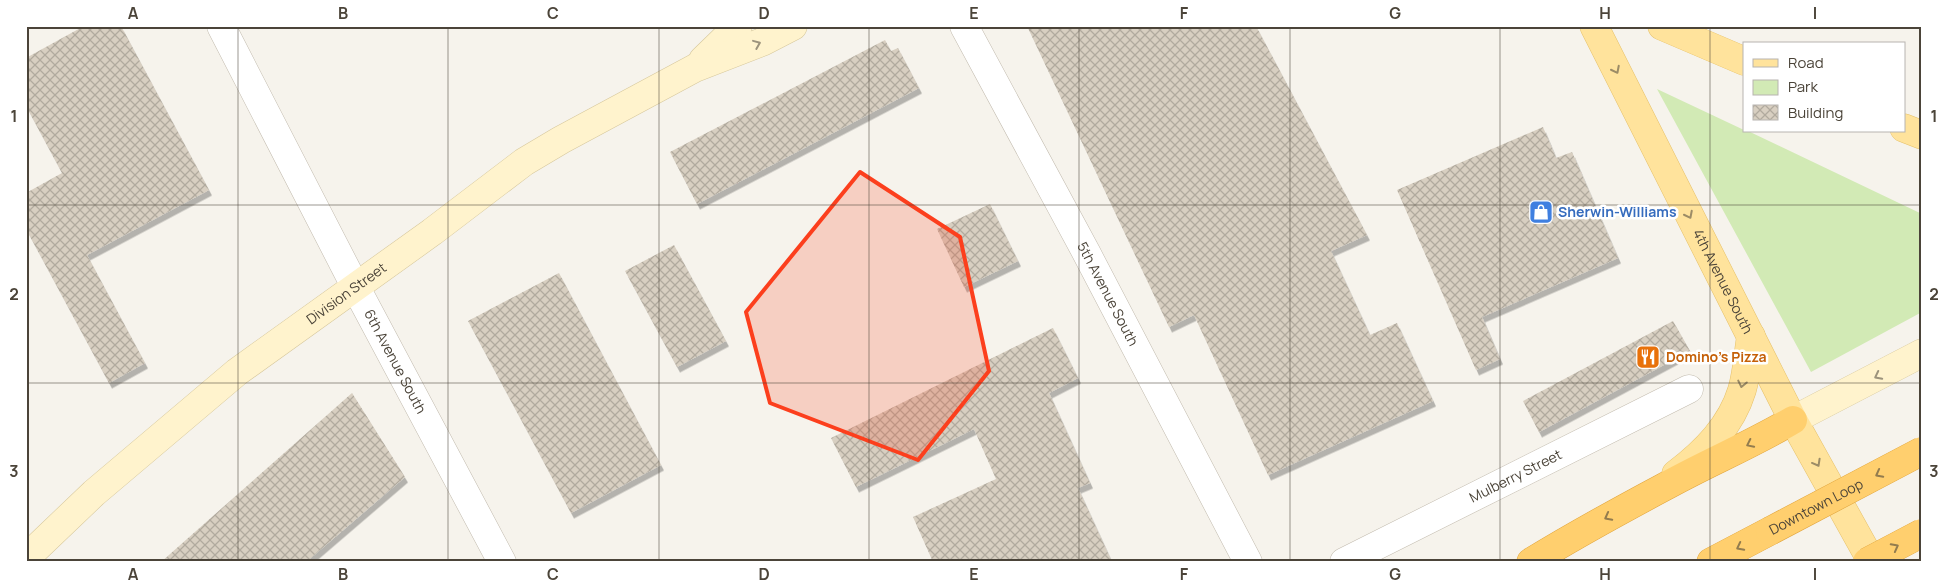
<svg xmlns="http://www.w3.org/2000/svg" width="1948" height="588" viewBox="0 0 1948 588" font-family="Manrope,sans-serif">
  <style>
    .green { fill: #d2eab5 }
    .building { fill: url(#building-cross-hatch); filter: url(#shadow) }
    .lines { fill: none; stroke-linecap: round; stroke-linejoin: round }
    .minor-casing { stroke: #c2bbae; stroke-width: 29 }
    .tertiary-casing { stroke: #c2bbae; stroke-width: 29 }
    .secondary-casing { stroke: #d6c79b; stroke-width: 29 }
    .primary-casing { stroke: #e6c16a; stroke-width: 29 }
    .motorway-casing { stroke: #e0a43c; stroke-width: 29 }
    .minor { stroke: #fff; stroke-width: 28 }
    .tertiary { stroke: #fff; stroke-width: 28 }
    .secondary { stroke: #fff3cd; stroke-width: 28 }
    .primary { stroke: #ffe39c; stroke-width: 28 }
    .motorway { stroke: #ffcf6e; stroke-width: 28 }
    .motorway-bridge-casing { stroke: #e0a43c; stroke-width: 29; stroke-linecap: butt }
    .motorway-bridge { stroke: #ffcf6e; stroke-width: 28 }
    .oneway { stroke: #9c937c }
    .oneway2 { stroke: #9c8c66 }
    .oneway3 { stroke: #937c4e }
    .marked { fill: #fc3f1d; fill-opacity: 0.2; stroke: #fc3f1d; stroke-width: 4; stroke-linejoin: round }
    .grid { fill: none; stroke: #4b4439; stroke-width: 1; stroke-opacity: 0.55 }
    .labels { text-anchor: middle; stroke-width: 5; stroke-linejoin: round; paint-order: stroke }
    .shop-label { font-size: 14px; font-weight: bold; fill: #366cbe; stroke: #fff; text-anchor: start }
    .street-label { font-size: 14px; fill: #4b4439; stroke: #fff }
    .food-label { font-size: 14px; font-weight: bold; fill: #c56008; stroke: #fff; text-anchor: start }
    .neatline { fill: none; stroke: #4b4439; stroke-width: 2 }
    .grid-label { font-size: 16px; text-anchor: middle; font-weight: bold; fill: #4b4439 }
  </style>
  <defs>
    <pattern id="building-cross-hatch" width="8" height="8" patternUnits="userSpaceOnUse" patternTransform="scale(1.25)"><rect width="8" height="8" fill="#d8cfc1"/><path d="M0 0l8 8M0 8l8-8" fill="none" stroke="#b1aa9e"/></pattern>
    <filter id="shadow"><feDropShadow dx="3" dy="5.5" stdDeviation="0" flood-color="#0004"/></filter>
  </defs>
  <rect width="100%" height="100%" fill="#f6f3ec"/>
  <path class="green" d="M1657,89L1744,130V131H1748L1922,214V312L1811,372Z"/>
  <path class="building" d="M84,26H121L209,190L87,255L145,363L109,383L26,229V193L62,173L26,106V58Z
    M1027,26H1256L1367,235L1331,251L1370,335L1397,323L1433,401L1268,475L1194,315L1169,327Z
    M885,40L891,51L898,48L919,88L697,204L670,152Z
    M1543,127L1556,158L1572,152L1618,258L1482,317L1500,359L1476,370L1397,190Z
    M990,204L1018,261L964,287L937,229Z
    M674,245L726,341L677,367L625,271Z
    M559,273L661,465L571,513L468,321Z
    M1673,321L1690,351L1539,432L1523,401Z
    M1053,328L1078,378L1049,393L1090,483L1078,488L1112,562H933L913,517L996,479L974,429L856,487L831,438Z
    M352,393L405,477L306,562H161Z"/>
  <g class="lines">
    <g class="minor-casing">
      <g id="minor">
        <path id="s1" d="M964,26L1087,254L1248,562"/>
        <path id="s2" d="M1344,562L1689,389"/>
      </g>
    </g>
    <g class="tertiary-casing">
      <g id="tertiary">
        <path id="s3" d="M221,26L355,286L502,562"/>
      </g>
    </g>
    <g class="secondary-casing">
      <g id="secondary">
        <path d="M703,60L738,26"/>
        <path d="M1793,420L1922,353"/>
        <path id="s4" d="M26,558L94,493L237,372L432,232L524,162L561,140L695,68L762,42L793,26"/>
      </g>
    </g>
    <g class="primary-casing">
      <g id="primary">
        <path id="s5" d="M1594,26L1793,420L1872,562"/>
        <path d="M1662,26L1744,61"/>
        <path d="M1904,128L1922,135"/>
        <path d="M1676,474C1705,452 1731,426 1742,390C1747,373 1748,354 1751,336"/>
      </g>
    </g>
    <g class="motorway-casing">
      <path id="motorway" d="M1531,562C1575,535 1619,511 1664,487C1707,463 1751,445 1793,420
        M1711,562L1770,531"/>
    </g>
    <use href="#minor" class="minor"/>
    <use href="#tertiary" class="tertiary"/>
    <use href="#secondary" class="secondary"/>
    <use href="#primary" class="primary"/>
    <use href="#motorway" class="motorway"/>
    <g class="motorway-bridge-casing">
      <g id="motorway-bridge">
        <path id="s6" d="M1770,531L1922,451"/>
        <path d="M1867,562L1922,533"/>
      </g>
    </g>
    <use href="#motorway-bridge" class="motorway-bridge"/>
  </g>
  <defs><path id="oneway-chevron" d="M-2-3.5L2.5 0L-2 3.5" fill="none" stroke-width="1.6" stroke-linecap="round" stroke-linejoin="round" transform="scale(1.25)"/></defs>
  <g class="oneway">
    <use href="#oneway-chevron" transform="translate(757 44) rotate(-22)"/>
    <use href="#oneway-chevron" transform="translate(1878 376) rotate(153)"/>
  </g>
  <g class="oneway2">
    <use href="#oneway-chevron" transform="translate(1616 70) rotate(63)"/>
    <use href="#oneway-chevron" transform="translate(1689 215) rotate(63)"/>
    <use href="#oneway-chevron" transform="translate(1742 384) rotate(102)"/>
    <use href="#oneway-chevron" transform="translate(1817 463) rotate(61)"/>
  </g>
  <g class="oneway3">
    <use href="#oneway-chevron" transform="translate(1750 444) rotate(154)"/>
    <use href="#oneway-chevron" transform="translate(1879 474) rotate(152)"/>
    <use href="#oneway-chevron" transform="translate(1608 517) rotate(152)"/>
    <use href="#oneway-chevron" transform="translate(1740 547) rotate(153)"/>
    <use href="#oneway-chevron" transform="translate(1895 547) rotate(-28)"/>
  </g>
  <path class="marked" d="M860,172L960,237L989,371L918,460L770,403L746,312Z"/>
  <path class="grid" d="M238,26V562M448,26V562M659,26V562M869,26V562M1079,26V562M1290,26V562M1500,26V562M1710,26V562M26,205H1922M26,383H1922"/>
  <defs>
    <g id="shop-square" transform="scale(1.25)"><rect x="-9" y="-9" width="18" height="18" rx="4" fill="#3f7fe0" stroke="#fff"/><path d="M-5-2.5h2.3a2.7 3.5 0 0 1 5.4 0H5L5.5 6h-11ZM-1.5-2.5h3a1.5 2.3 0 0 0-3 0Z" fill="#fff"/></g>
    <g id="restaurant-square" transform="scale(1.25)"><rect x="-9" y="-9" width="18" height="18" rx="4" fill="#e8710a" stroke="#fff"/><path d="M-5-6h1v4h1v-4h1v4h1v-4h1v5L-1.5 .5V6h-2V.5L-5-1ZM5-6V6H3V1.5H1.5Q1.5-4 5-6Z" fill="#fff"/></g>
  </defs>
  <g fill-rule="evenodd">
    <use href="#shop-square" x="1541" y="212"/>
    <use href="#restaurant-square" x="1648" y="357"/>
  </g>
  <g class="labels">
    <g class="shop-label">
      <text x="1558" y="217">Sherwin-Williams</text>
    </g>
    <g class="street-label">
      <text dy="5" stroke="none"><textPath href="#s5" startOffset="286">4th Avenue South</textPath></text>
      <text dy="5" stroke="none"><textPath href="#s4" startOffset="416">Division Street</textPath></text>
      <text dy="5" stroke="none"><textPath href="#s1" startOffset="304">5th Avenue South</textPath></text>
      <text dy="5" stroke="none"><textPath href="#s3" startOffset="378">6th Avenue South</textPath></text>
      <text dy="5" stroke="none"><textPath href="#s2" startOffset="192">Mulberry Street</textPath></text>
      <text dy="5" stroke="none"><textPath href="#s6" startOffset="52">Downtown Loop</textPath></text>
    </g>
    <g class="food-label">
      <text x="1666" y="362">Domino's Pizza</text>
    </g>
  </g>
  <rect width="1948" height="588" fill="none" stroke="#ffffff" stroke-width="55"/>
  <rect x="1743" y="42" width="162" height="90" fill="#ffffff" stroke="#b7b4b0"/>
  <rect x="1753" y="59" width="25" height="8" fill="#ffe39c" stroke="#b7b4b0"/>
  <text x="1788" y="68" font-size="15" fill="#4b4439">Road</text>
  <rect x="1753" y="80" width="25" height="15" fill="#d2eab5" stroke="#b7b4b0"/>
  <text x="1788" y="92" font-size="15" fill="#4b4439">Park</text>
  <rect x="1753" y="105" width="25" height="15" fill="url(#building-cross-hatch)" stroke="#b7b4b0"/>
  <text x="1788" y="118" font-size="15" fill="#4b4439">Building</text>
  <rect x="28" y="28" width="1892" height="532" class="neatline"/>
  <g class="grid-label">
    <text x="133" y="19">A</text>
    <text x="343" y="19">B</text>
    <text x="553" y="19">C</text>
    <text x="764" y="19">D</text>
    <text x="974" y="19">E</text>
    <text x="1184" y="19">F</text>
    <text x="1395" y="19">G</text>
    <text x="1605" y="19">H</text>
    <text x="1815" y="19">I</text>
    <text x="14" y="122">1</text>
    <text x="1934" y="122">1</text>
    <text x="14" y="300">2</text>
    <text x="1934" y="300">2</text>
    <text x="14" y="477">3</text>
    <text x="1934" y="477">3</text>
    <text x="133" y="580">A</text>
    <text x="343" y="580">B</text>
    <text x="553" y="580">C</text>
    <text x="764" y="580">D</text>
    <text x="974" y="580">E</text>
    <text x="1184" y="580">F</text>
    <text x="1395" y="580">G</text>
    <text x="1605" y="580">H</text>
    <text x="1815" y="580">I</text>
  </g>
</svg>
